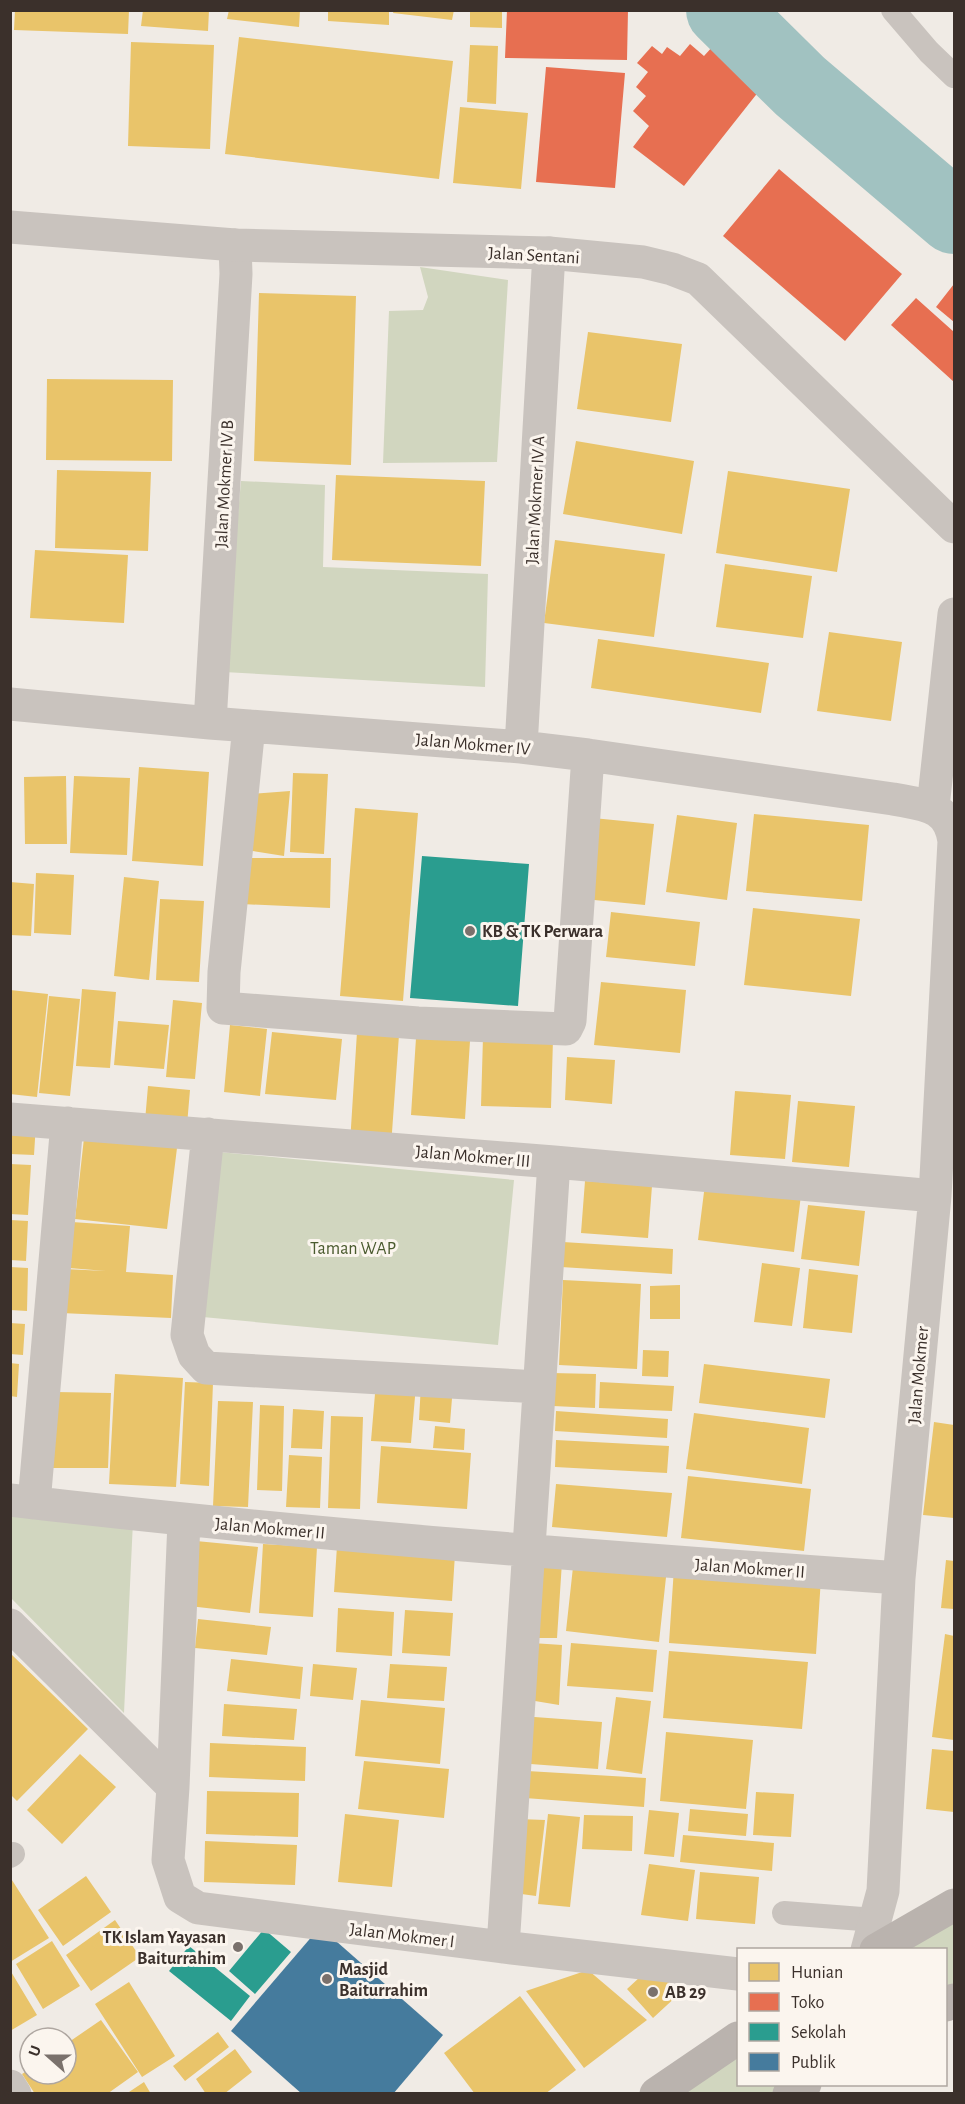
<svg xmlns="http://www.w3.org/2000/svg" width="965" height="2104" viewBox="0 0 965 2104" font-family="'Alegreya Sans',sans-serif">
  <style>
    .green { fill: #d1d6bf }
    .homes { fill: #e9c46a }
    .shops { fill: #e76f51 }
    .schools { fill: #2a9d8f }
    .public { fill: #457b9d }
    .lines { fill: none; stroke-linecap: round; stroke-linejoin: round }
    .river { stroke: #a1c2c1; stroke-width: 74 }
    .service { stroke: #c9c3be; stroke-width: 24 }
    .minor { stroke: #c9c3be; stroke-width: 33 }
    .tertiary { stroke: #c9c3be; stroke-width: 33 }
    .secondary { stroke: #bab3ae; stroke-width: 33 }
    .poi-dot { fill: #7a716c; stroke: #fbf5ee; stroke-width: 2 }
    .labels { text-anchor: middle; stroke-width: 6; stroke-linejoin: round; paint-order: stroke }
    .street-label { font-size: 18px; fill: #3b302b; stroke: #fbf5ee }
    .poi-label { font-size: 18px; font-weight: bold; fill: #3b302b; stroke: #fbf5ee; text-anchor: start }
    .park-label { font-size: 18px; fill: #4a5a2e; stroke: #fbf5ee }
  </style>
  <rect width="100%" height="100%" fill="#f0ebe5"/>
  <path class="green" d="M420,267L508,280L497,462L383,463L389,311L423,310L428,297Z
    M241,481L325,485L323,567L488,574L485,687L224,672Z
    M208,1151L514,1180L498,1345L192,1316Z
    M10,1509L133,1521L124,1713L11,1598Z
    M954,1905V2000L946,2005V1950H876Z
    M738,2038V2084L808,2085L793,2093L655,2094Z"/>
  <path class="homes" d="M15,10H129L128,34L14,30Z
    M143,10H209L208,31L141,26Z
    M229,10H300L299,27L227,19Z
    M328,10H389V25L328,21Z
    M394,10H454L452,20L393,13Z
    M470,10H502V28L470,27Z
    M239,37L453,61L439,179L225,154Z
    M131,42L214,45L210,149L128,146Z
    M470,45L498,46L496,104L467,102Z
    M460,107L528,113L521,189L453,183Z
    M259,293L356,296L351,465L254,461Z
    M588,332L682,344L671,422L577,409Z
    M47,379L173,380L172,461L46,460Z
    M576,441L694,461L682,534L563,514Z
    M57,470L151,472L148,551L55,548Z
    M728,471L850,489L837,572L716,553Z
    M336,475L485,481L481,566L332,560Z
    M555,540L665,554L654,637L544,623Z
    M35,550L128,555L124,623L30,618Z
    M725,564L812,576L803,638L716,627Z
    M829,632L902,642L891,721L817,711Z
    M598,639L769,663L761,713L591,688Z
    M139,767L209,772L203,866L132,861Z
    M293,773L328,774L324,854L290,852Z
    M66,776L67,844H25L24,777Z
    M74,776L130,778L127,855L70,853Z
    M290,791L284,856L246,850L252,794Z
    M355,808L418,813L403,1001L340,996Z
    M754,814L869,825L862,901L746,891Z
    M677,815L737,823L727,900L666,892Z
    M593,818L654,824L645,905L584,899Z
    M248,858H331L330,908L242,904Z
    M36,873L74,875L71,935L34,933Z
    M124,877L159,881L149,980L114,976Z
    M10,882L34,884L31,936L10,935Z
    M160,899L204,901L199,982L156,980Z
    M753,908L860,919L851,996L744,985Z
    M611,912L700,922L695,966L606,957Z
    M601,982L686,990L680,1053L594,1045Z
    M82,989L116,992L110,1068L76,1066Z
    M10,990L48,994L37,1097L10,1094Z
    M49,996L80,999L70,1096L39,1093Z
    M173,1000L202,1003L195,1079L166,1077Z
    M118,1021L169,1025L164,1069L114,1065Z
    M230,1025L267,1029L260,1096L224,1092Z
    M272,1032L342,1039L336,1100L265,1094Z
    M357,1032L399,1035L391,1146L350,1143Z
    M483,1037L553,1039L551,1108L481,1106Z
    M416,1038L470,1041L465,1119L411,1115Z
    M567,1057L615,1060L612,1104L565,1100Z
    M148,1086L190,1090L187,1125L145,1121Z
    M735,1091L791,1095L785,1159L730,1155Z
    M798,1101L855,1106L849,1167L792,1162Z
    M10,1121L36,1123L34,1155L10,1154Z
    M84,1138L177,1148L167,1229L75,1219Z
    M10,1164L31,1165L28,1215L10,1214Z
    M585,1181L652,1186L648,1238L581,1233Z
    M705,1184L801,1195L794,1252L698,1240Z
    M808,1205L865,1211L859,1266L801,1259Z
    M10,1220L28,1221L26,1261L10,1260Z
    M72,1222L130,1226L126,1272L173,1275L171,1318L61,1313L64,1269L106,1271L69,1268Z
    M563,1242L673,1249L672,1274L561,1267Z
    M762,1263L800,1268L792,1326L754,1322Z
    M10,1267L28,1268L27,1311L10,1310Z
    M809,1269L858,1275L852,1333L803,1328Z
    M563,1280L641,1284L637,1369L559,1365Z
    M680,1285V1319H650V1286Z
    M10,1323L25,1324L23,1355L10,1354Z
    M643,1350L669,1351L668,1377L642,1376Z
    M10,1363L19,1364L17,1397L10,1396Z
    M704,1364L830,1379L825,1418L699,1403Z
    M552,1373L596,1374L595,1408L553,1406Z
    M115,1374L183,1378L176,1487L109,1484Z
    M185,1382L213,1383L209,1486L180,1484Z
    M376,1382L416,1385L411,1443L371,1441Z
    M600,1382L674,1386L672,1411L599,1408Z
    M421,1384L453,1386L450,1423L419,1420Z
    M56,1392L111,1393L108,1468H50Z
    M218,1401L253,1402L248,1507L213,1506Z
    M260,1405L284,1406L282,1491L257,1490Z
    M293,1409L324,1411L322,1449L291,1448Z
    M556,1411L668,1419L667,1438L555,1431Z
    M694,1413L809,1428L802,1484L686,1469Z
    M331,1416L363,1417L360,1509L328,1508Z
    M934,1422L954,1425V1518L923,1515Z
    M435,1426L465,1429L464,1450L433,1448Z
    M556,1440L669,1446L667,1473L555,1467Z
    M381,1446L471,1453L467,1509L377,1503Z
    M289,1455L322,1457L320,1508L286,1507Z
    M688,1476L811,1489L804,1551L681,1538Z
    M556,1484L672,1493L667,1537L552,1527Z
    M196,1541L258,1547L250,1613L189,1606Z
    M263,1544L317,1547L313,1617L259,1613Z
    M337,1546L455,1554L452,1601L334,1592Z
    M574,1558L667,1568L659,1642L566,1631Z
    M946,1560L954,1561V1609L941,1608Z
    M538,1562H562L557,1638H534Z
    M674,1568L821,1578L816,1654L669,1643Z
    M338,1608L394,1612L392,1656L336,1652Z
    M405,1610L453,1613L450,1656L402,1653Z
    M198,1619L271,1627L267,1655L195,1648Z
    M945,1634L954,1636V1740L932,1737Z
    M532,1643L562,1645L559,1705L529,1700Z
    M571,1643L657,1650L653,1692L567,1686Z
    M669,1651L808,1662L802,1729L663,1718Z
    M10,1653L88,1729L17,1801L10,1794Z
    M231,1659L303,1667L300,1699L227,1691Z
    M313,1664L357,1668L353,1700L310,1696Z
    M390,1664L447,1667L444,1701L387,1698Z
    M616,1697L651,1701L642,1774L606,1769Z
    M361,1700L445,1708L440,1764L355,1756Z
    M224,1704L297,1709L294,1740L222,1736Z
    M521,1716L602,1722L598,1769L517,1763Z
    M666,1732L753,1740L746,1809L660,1801Z
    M210,1743L306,1747L305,1781L209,1777Z
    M932,1749L954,1751V1812L926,1809Z
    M80,1754L116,1787L62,1844L27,1810Z
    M364,1761L449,1769L444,1818L358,1809Z
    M527,1771L646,1778L644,1807L525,1798Z
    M207,1791L299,1793L298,1837L206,1834Z
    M756,1792L794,1794L791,1837L753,1835Z
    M690,1809L748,1814L746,1836L688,1831Z
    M649,1810L679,1813L674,1857L644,1854Z
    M345,1814L399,1820L392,1887L338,1882Z
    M548,1814L580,1817L570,1907L538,1904Z
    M584,1815L633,1816L632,1851L582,1849Z
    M519,1819L545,1820L536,1896L514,1893Z
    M683,1835L774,1843L772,1871L680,1862Z
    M205,1841L297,1845L295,1885L204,1882Z
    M649,1864L695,1870L688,1921L641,1915Z
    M700,1872L759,1877L755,1924L696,1919Z
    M86,1876L111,1912L63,1946L38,1910Z
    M10,1877L49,1938L10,1962Z
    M115,1920L140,1957L91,1991L66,1955Z
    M52,1941L80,1986L43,2009L16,1964Z
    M653,1965L679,1994L653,2018L627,1989Z
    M10,1970L37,2015L10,2031Z
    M588,1970L647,2020L584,2068L526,1991Z
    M129,1982L175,2056L142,2077L95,2004Z
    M520,1996L576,2070L545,2094H475L444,2053Z
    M101,2020L138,2072L107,2094H35L22,2074L30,2069V2074H66V2044Z
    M218,2032L229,2047L185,2081L173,2066Z
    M235,2049L252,2072L224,2094H206L196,2079Z
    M144,2082L151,2094H126Z"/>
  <path class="shops" d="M507,10H628L627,60L505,58Z
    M690,44L704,56L713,46L763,86L684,186L633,147L649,126L633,111L646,96L636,87L648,72L637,63L652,46L662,54L667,47L680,56Z
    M546,67L625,73L615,188L536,182Z
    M779,169L902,274L845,341L723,236Z
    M954,284V322L936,307Z
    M916,298L954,332V382L891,325Z"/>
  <path class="schools" d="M422,856L529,864L518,1006L410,998Z
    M264,1929L291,1952L255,1994L229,1971Z
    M189,1946L250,1996L231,2021L169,1971Z"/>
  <path class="public" d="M320,1927L443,2035L393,2094H302L231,2031Z"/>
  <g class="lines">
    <path class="river" d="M723,10L800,86L954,217"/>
    <path class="service" d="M893,10L929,52L954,76
      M10,1856L13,1854
      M784,1913L875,1920"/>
    <path class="minor" d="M10,704L210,723L521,747L588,755L893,799C924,805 949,805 954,841L935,1196L899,1578L883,1891L867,1950
      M210,723L236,274L235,245
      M249,726L224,972L223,1008L418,1023L566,1029L570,1021L588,755
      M521,747L549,253
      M933,807L954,614
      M10,1119L554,1162L935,1196
      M208,1134L187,1335L194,1355L206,1368L538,1387
      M10,1500C306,1535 602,1557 899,1578
      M34,1503L67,1123
      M10,1625L173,1787L168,1860L180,1897L198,1908L503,1947L738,1974
      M173,1787L184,1521
      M503,1947L554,1162
      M10,2086L15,2094"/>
    <path class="tertiary" d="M10,227L235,245L549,253L643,262L672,269L698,279L954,527"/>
    <path class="secondary" d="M876,1950L954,1905
      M946,2005L954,2000
      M656,2094L738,2038
      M789,2094L805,2084"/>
  </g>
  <g class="poi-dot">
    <circle cx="470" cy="931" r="6"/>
    <circle cx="238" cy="1947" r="6"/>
    <circle cx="327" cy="1979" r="6"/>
    <circle cx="653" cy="1992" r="6"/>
  </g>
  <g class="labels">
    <g class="street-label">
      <text transform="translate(534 255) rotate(3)" y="6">Jalan Sentani</text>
      <text transform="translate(224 484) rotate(-87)" y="6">Jalan Mokmer IV B</text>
      <text transform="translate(535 500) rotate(-87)" y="6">Jalan Mokmer IV A</text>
      <text transform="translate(473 744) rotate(5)" y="6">Jalan Mokmer IV</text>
      <text transform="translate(473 1156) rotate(5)" y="6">Jalan Mokmer III</text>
      <text transform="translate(918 1375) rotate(-85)" y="6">Jalan Mokmer</text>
      <text transform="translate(270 1528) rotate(5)" y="6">Jalan Mokmer II</text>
      <text transform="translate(750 1568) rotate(4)" y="6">Jalan Mokmer II</text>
      <text transform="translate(402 1935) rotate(7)" y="6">Jalan Mokmer I</text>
    </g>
    <g class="poi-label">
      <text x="482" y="937">KB &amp; TK Perwara</text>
      <text x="226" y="1943" text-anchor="end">TK Islam Yayasan<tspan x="226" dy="21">Baiturrahim</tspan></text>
      <text x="339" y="1975">Masjid<tspan x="339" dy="21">Baiturrahim</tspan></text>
      <text x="665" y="1998">AB 29</text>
    </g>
    <g class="park-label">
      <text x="353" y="1254">Taman WAP</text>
    </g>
  </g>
  <rect width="965" height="2104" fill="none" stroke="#3b302b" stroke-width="24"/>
  <rect x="737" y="1948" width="210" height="138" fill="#fbf5ee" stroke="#aea6a0" stroke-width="1.5"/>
  <rect x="749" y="1963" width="30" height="18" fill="#e9c46a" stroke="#aea6a0" stroke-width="1.5"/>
  <text x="791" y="1978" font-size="18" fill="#3b302b">Hunian</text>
  <rect x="749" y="1993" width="30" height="18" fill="#e76f51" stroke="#aea6a0" stroke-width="1.5"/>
  <text x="791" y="2008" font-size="18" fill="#3b302b">Toko</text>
  <rect x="749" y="2023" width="30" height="18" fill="#2a9d8f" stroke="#aea6a0" stroke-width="1.5"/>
  <text x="791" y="2038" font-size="18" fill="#3b302b">Sekolah</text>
  <rect x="749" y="2053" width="30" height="18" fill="#457b9d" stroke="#aea6a0" stroke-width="1.5"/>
  <text x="791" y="2068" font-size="18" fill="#3b302b">Publik</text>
  <g transform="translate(48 2056) rotate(291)"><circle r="28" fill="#fbf5ee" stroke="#aea6a0" stroke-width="1.5"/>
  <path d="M0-4.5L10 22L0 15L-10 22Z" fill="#7a716c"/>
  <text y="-9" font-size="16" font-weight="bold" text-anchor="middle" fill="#3b302b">U</text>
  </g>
</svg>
